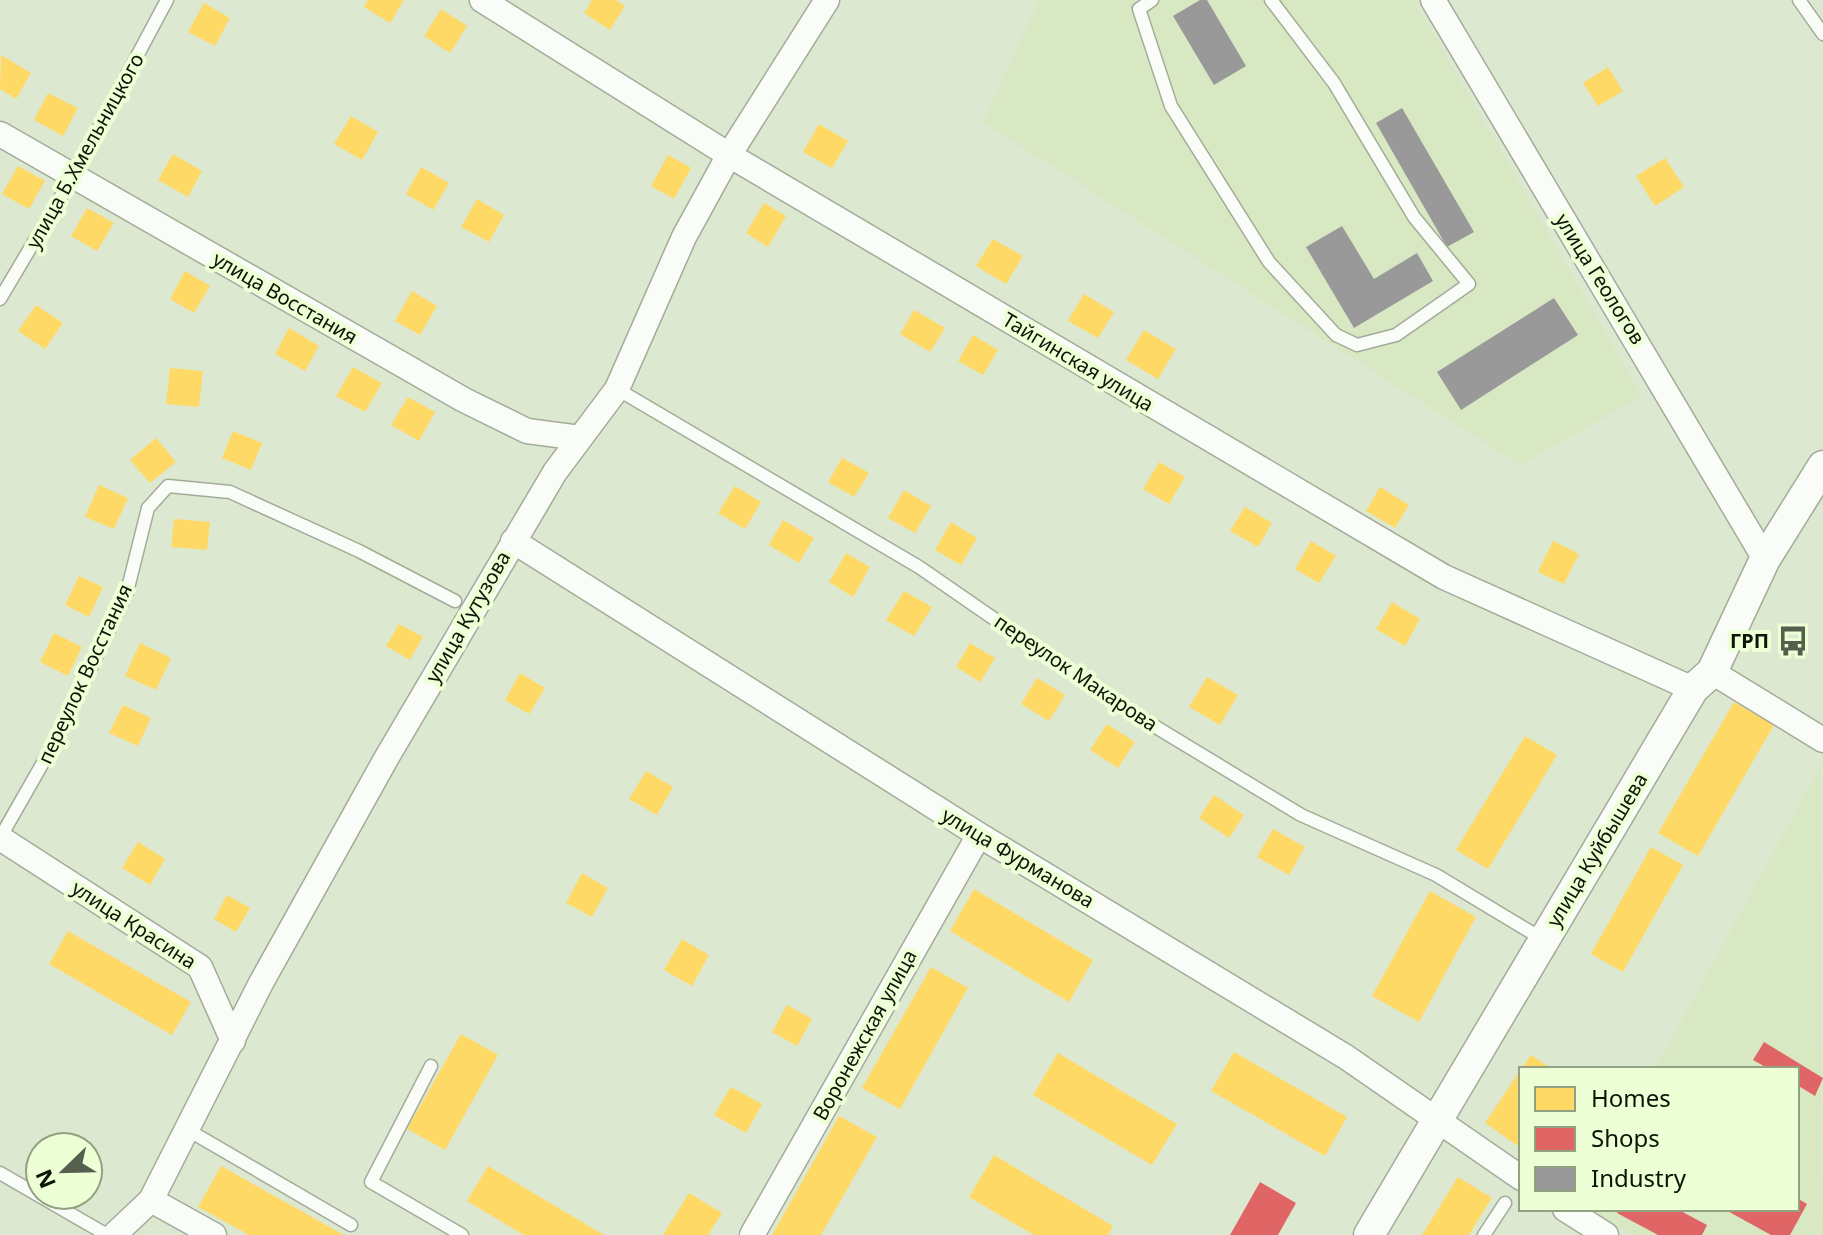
<svg xmlns="http://www.w3.org/2000/svg" width="1823" height="1235" viewBox="0 0 1823 1235" font-family="'Noto Sans',sans-serif">
  <style>
    .built { fill: #d7e8c3 }
    .homes { fill: #ffd966 }
    .shops { fill: #e06666 }
    .industry { fill: #999 }
    .lines { fill: none; stroke-linecap: round; stroke-linejoin: round }
    .service-casing { stroke: #a3ab99; stroke-width: 15 }
    .minor-casing { stroke: #a3ab99; stroke-width: 27 }
    .tertiary-casing { stroke: #a3ab99; stroke-width: 33 }
    .service { stroke: #fafcf8; stroke-width: 12 }
    .minor { stroke: #fafcf8; stroke-width: 24 }
    .tertiary { stroke: #fafcf8; stroke-width: 30 }
    .labels { text-anchor: middle; stroke-width: 8; stroke-linejoin: round; paint-order: stroke }
    .street-label { font-size: 20px; fill: #0e1406; stroke: #ecffd5 }
    .poi-label { font-size: 20px; font-weight: bold; fill: #0e1406; stroke: #ecffd5; text-anchor: end }
  </style>
  <rect width="100%" height="100%" fill="#dde8d1"/>
  <path class="built" d="M1039,0H1414L1642,396L1520,465L983,122Z
    M1821,765L1823,1235H1632L1588,1209H1797V1069H1655Z"/>
  <path class="homes" d="M368,0H404L390,23L364,7Z
    M592,0H616L625,6L610,30L584,13Z
    M204,3L230,18L215,46L188,32Z
    M441,9L467,26L450,53L424,36Z
    M1,55L31,73L16,99L0,89Z
    M1608,67L1623,91L1598,106L1583,83Z
    M48,93L78,108L63,136L34,120Z
    M351,116L378,132L362,160L334,144Z
    M819,124L848,141L832,168L803,152Z
    M173,154L202,171L188,197L158,180Z
    M668,155L691,168L674,199L651,186Z
    M1665,158L1684,187L1655,206L1636,176Z
    M18,166L45,181L29,209L2,194Z
    M421,167L449,183L433,210L406,194Z
    M477,199L504,215L489,242L461,227Z
    M764,203L786,216L768,247L746,233Z
    M87,208L114,223L97,251L71,236Z
    M993,239L1023,256L1006,284L976,266Z
    M185,271L210,286L194,313L170,299Z
    M412,291L437,306L420,335L395,321Z
    M1084,294L1114,312L1098,338L1068,321Z
    M36,305L63,323L45,349L18,331Z
    M914,310L945,328L930,352L900,334Z
    M289,328L319,346L305,371L275,354Z
    M1144,330L1176,349L1158,379L1126,360Z
    M973,335L998,350L983,375L958,361Z
    M353,367L382,383L365,412L336,396Z
    M170,368L203,371L199,407L166,404Z
    M408,397L435,412L419,441L391,425Z
    M233,431L262,443L251,470L222,458Z
    M156,438L176,462L150,483L130,460Z
    M842,458L869,473L854,497L828,482Z
    M1159,462L1185,477L1169,504L1143,489Z
    M99,485L128,498L114,529L85,517Z
    M735,486L761,502L745,529L718,513Z
    M1380,487L1409,505L1395,528L1366,511Z
    M904,490L931,506L915,533L888,518Z
    M1245,507L1272,523L1258,547L1230,531Z
    M174,519L210,522L207,550L171,547Z
    M783,520L814,538L799,563L769,545Z
    M951,522L977,538L961,565L935,550Z
    M1311,541L1336,556L1319,583L1295,569Z
    M1553,541L1579,554L1564,584L1538,572Z
    M846,553L870,567L853,597L829,582Z
    M79,576L103,587L89,617L65,605Z
    M904,591L932,607L914,636L886,620Z
    M1392,602L1420,619L1405,646L1376,629Z
    M399,624L423,637L410,660L386,646Z
    M54,633L82,647L68,676L40,662Z
    M140,643L171,658L156,690L125,676Z
    M970,643L995,658L980,682L956,667Z
    M520,673L545,688L529,714L505,700Z
    M1207,677L1238,695L1220,725L1189,707Z
    M1037,678L1065,695L1049,721L1021,704Z
    M1734,702L1774,725L1698,856L1658,833Z
    M123,705L151,718L138,746L109,733Z
    M1107,724L1135,742L1118,768L1090,750Z
    M1525,736L1557,755L1488,869L1456,850Z
    M646,771L673,787L657,815L629,799Z
    M1214,795L1244,815L1229,838L1199,818Z
    M1273,829L1305,847L1289,875L1257,857Z
    M138,842L165,859L150,885L122,868Z
    M1651,847L1683,865L1623,972L1591,954Z
    M582,873L608,888L592,917L566,903Z
    M974,889L1093,960L1069,1002L950,931Z
    M1430,891L1476,917L1419,1022L1372,996Z
    M227,895L250,908L236,932L214,919Z
    M68,931L191,1002L172,1035L49,964Z
    M682,939L709,955L692,986L664,970Z
    M931,967L968,988L900,1109L862,1088Z
    M787,1005L812,1019L797,1046L772,1032Z
    M461,1034L498,1055L445,1150L407,1129Z
    M1234,1052L1347,1117L1325,1156L1211,1091Z
    M1058,1053L1177,1124L1152,1165L1033,1095Z
    M1531,1055L1552,1069H1521Z
    M1521,1069V1141L1518,1146L1485,1123Z
    M731,1087L762,1104L746,1133L714,1115Z
    M839,1116L877,1137L821,1235H772Z
    M994,1155L1113,1226L1108,1235H1034L969,1197Z
    M221,1166L344,1235H249L198,1207Z
    M488,1166L604,1235H524L467,1201Z
    M1458,1177L1492,1198L1480,1217L1469,1235H1422Z
    M689,1193L722,1213L708,1235H663Z"/>
  <path class="shops" d="M1764,1042L1823,1078L1815,1096L1797,1085V1069H1769L1753,1060Z
    M1260,1182L1296,1203L1278,1235H1230Z
    M1797,1198L1807,1204L1790,1235H1771L1724,1209H1797Z
    M1619,1209H1677L1707,1225L1702,1235H1658L1617,1213Z"/>
  <path class="industry" d="M1200,0H1207L1246,66L1214,85L1173,16Z
    M1402,108L1474,232L1447,247L1376,123Z
    M1342,226L1374,279L1417,253L1433,281L1354,328L1306,247Z
    M1554,298L1578,335L1461,410L1437,372Z"/>
  <g class="lines">
    <g class="service-casing">
      <path id="service" d="M1152,0L1139,9L1171,106L1269,262L1336,335L1357,345L1396,335L1469,284L1414,217L1334,83L1271,0
        M1799,0L1823,34
        M0,299L73,176L167,0
        M617,389L919,567L1113,701L1301,815L1436,875L1544,940
        M0,838L61,731L127,592L148,508L168,486L230,492L359,551L455,601
        M431,1066L371,1182L462,1235
        M188,1130L351,1225
        M0,1173L107,1235
        M1484,1235L1505,1203"/>
    </g>
    <g class="minor-casing">
      <path id="minor" d="M482,0L729,155L1444,577L1693,689
        M1433,0L1765,559
        M0,134L464,400L527,431L580,438
        M513,541L979,835L1346,1057L1521,1178
        M1712,672L1823,740
        M0,838L200,967L233,1041
        M151,1200L214,1235
        M1565,1209L1606,1235
        M114,1235L151,1200L261,983L387,757L555,472L617,389L684,237L729,155L827,0
        M752,1235L979,835"/>
    </g>
    <g class="tertiary-casing">
      <path id="tertiary" d="M1369,1235L1693,689L1712,672L1765,559L1823,466"/>
    </g>
    <use href="#service" class="service"/>
    <use href="#minor" class="minor"/>
    <use href="#tertiary" class="tertiary"/>
  </g>
  <defs>
    <g id="bus-bare" transform="scale(2.4)"><path d="M-5-6H5V4H4V6H2V4H-2V6H-4V4H-5ZM-3.5-4V0h7V-4ZM-3.5 1.2v1.5H-2V1.2ZM2 1.2v1.5H3.5V1.2Z" fill="#565e4d" stroke="#ecffd5" stroke-width="2.5" paint-order="stroke"/></g>
  </defs>
  <g fill-rule="evenodd">
    <use href="#bus-bare" x="1793" y="641"/>
  </g>
  <g class="labels">
    <g class="street-label">
      <text transform="translate(85 151) rotate(-61)" y="7">улица Б.Хмельницкого</text>
      <text transform="translate(1600 279) rotate(58)" y="7">улица Геологов</text>
      <text transform="translate(285 298) rotate(30)" y="7">улица Восстания</text>
      <text transform="translate(1078 362) rotate(31)" y="7">Тайгинская улица</text>
      <text transform="translate(468 617) rotate(-60)" y="7">улица Кутузова</text>
      <text transform="translate(1076 673) rotate(34)" y="7">переулок Макарова</text>
      <text transform="translate(85 674) rotate(-65)" y="7">переулок Восстания</text>
      <text transform="translate(1597 850) rotate(-59)" y="7">улица Куйбышева</text>
      <text transform="translate(1018 858) rotate(31)" y="7">улица Фурманова</text>
      <text transform="translate(134 925) rotate(33)" y="7">улица Красина</text>
      <text transform="translate(865 1035) rotate(-61)" y="7">Воронежская улица</text>
    </g>
    <g class="poi-label">
      <text x="1769" y="648">ГРП</text>
    </g>
  </g>
  <rect x="1519" y="1067" width="280" height="144" fill="#ecffd5" stroke="#93a182" stroke-width="2"/>
  <rect x="1535" y="1087" width="40" height="24" fill="#ffd966" stroke="#93a182" stroke-width="2"/>
  <text x="1591" y="1107" font-size="24" fill="#0e1406">Homes</text>
  <rect x="1535" y="1127" width="40" height="24" fill="#e06666" stroke="#93a182" stroke-width="2"/>
  <text x="1591" y="1147" font-size="24" fill="#0e1406">Shops</text>
  <rect x="1535" y="1167" width="40" height="24" fill="#999999" stroke="#93a182" stroke-width="2"/>
  <text x="1591" y="1187" font-size="24" fill="#0e1406">Industry</text>
  <g transform="translate(64 1171) rotate(247)"><circle r="38" fill="#ecffd5" stroke="#93a182" stroke-width="2"/>
  <path d="M0-6L14 30L0 20L-14 30Z" fill="#565e4d"/>
  <text y="-12" font-size="22" font-weight="bold" text-anchor="middle" fill="#0e1406">N</text>
  </g>
</svg>
